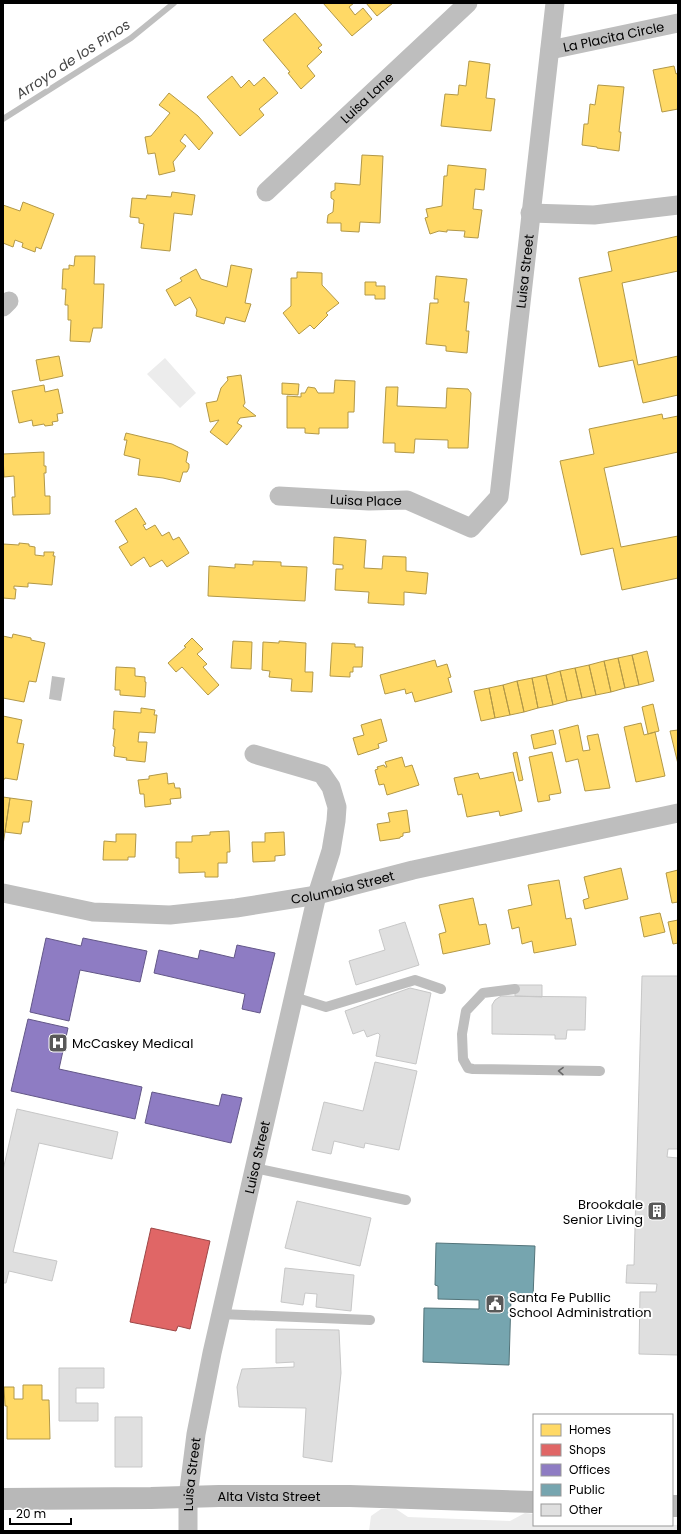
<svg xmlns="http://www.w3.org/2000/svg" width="681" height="1534" viewBox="0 0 681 1534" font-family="Poppins,sans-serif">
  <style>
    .green { fill: #ececec }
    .water { fill: #bfbfbf }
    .homes { fill: #ffd966; stroke: #b29847 }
    .shops { fill: #e06666; stroke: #9d4747 }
    .offices { fill: #8e7cc3; stroke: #635788 }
    .public { fill: #76a5af; stroke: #53747a }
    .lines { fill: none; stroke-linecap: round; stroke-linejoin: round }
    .stream { stroke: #bfbfbf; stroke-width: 6 }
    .building { fill: #dfdfdf; stroke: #c7c7c7 }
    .lane { stroke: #bebebe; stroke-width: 10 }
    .street { stroke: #bebebe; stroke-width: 19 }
    .secondary { stroke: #b8b8b8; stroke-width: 22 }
    .oneway { stroke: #686868 }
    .labels { text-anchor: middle; stroke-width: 4; stroke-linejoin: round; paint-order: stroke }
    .street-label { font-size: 13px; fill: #000; stroke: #fff }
    .poi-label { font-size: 13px; fill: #000; stroke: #fff; text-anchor: start }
    .water-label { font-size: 14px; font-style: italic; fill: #444; stroke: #fff }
  </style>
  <rect width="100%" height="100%" fill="#fff"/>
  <path class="green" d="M165,358L196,393L180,408L147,374Z
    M381,1509H396L408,1517L510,1521L525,1513L534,1514V1525H678V1531H369L371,1516Z"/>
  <path class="water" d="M52,676L65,678L61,701L49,699Z"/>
  <path class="homes" d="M323,3H354L349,7L355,15L363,8L372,19L352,36Z
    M366,3H393L377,16Z
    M295,13L322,45L318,48L322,52L307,66L315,76L301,89L288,73L290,72L263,40Z
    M469,61L490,64L486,98L495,99L491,131L441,126L445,94L458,95L459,85L466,86Z
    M674,66L676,74L678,73V109L662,112L653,70Z
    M232,76L241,88L249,80L254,86L264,77L278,93L259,109L264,115L240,136L207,97Z
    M598,85L624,87L619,132H621L619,151L597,148V147L582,145L584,124H588L590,104L595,105Z
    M169,93L198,116L213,133L199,150L185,134L180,141L186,146L173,162L175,171L159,175L155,153L148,154L145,137L151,136L170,113L159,105Z
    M362,155L383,156L380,223L360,222L359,232L341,231V223H327L328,215L333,212L334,200L331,198V192L335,190V183L360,185Z
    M448,165L486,169L484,190L475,189L473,209L482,210L478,238L464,237L465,231L447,230V232L439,231L430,234L425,218L428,217L426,209L442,206L444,176H447Z
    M172,192L195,195L192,215L174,213L170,251L141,248L144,224L139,223V218L130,217L132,198L146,199L147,195L171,197Z
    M23,202L54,214L41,249L36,247L35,252L22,247L23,243L15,240L13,247L3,243V205L20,211Z
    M678,236V271L622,283L638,365L678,356V395L643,403L633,360L599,367L579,278L612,271L608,252Z
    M75,256H95L94,284H104L102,328H93L90,342L70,341L71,320H68V305H65L66,289H62L63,269H69V265L74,266Z
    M231,265L252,269L245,303L251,304L245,322L226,317L224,324L196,316L197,310L190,297L175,306L166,290L182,281L180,278L196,269L201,279L227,287Z
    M297,272L322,273V285L339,303L326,313L328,315L314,329L310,325L299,334L283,313L291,306V278H297Z
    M436,276L467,279L464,302H469L466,331H469L467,353L446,351V346L426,344L430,303H438V299H434Z
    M365,282H376V286H385V299H375V295H365Z
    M59,356L63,376L40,381L36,360Z
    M241,375L245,403L243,406L256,416L240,418L237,423L242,426L227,445L210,432L219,420L210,422L206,403L217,401L221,388L228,380L227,377Z
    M335,380L355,381L354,412H348V428H319V434L305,433V428H287V396L301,397V393H305L308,387L315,388L318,393H334Z
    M282,383L299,384L298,395L282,394Z
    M44,385L45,392L58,389L63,413L57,414L58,421L52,422L53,425L45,426L44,424L33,426L32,420L19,423L12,391Z
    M386,387H398L397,406L446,408L447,388L468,389L471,393L468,448H448V440L415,439L414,453L395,452V443H383Z
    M662,414L663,419L678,416V452L604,468L621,547L678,536V578L622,590L613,548L581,555L560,461L594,454L589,429Z
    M126,433L172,444L188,452L186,462L189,464V468L187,472H183L180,482L163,478L138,475L140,459L124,455L127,440H124Z
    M44,452V466H46V473H44L45,496H50V514L13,515L12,497H15L14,476L4,477L3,454Z
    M136,508L146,524L143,525L146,530L155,525L162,536L169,532L173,540L179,537L189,553L167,567L162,560L150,567L144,557L131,566L119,547L128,542L115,521Z
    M334,537L366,540L364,568L382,569L383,556L406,557V571L428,573L426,594L404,592V605L368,603L369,592L335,590L336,569H343V565L333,564Z
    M19,543L29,544V546L35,547V555L44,556V552H54L53,556H55L52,585L28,583V587L14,586V589H16L15,599L3,598V544L19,545Z
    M253,561L281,562V566L307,567L305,601L208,596L209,566L235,568V564L253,565Z
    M13,634L31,638V640L45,643L36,682L29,681L24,702L3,698V636L12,638Z
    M192,638L203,649L197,654L207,664L203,667L219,685L208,695L182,667L176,672L168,663L186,647L184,646Z
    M233,641L252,642L251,669L231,668Z
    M279,641L306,643L305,672H313L312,692L291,691L292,679L269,677L270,671L262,670L263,642L279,643Z
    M332,643L355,644V647H363L362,667H353V672H350V677L330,676Z
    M647,651L654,681L639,685L632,655Z
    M632,655L639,685L625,688L618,658Z
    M618,658L625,688L611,692L604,661Z
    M435,660L437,667L447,664L451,677L448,678L452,692L415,702L412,692L406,694L405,689L385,694L380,675Z
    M604,661L611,692L596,695L589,665Z
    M589,665L596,695L582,698L575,668Z
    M116,667L135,668V676L145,677V682H146L145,697L120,695V690H115Z
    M575,668L582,698L567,701L560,671Z
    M560,671L567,701L553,705L546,675Z
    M546,675L553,705L538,708L532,678Z
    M532,678L538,708L524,712L517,681Z
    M517,681L524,712L510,715L503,685Z
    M503,685L510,715L495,718L489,688Z
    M489,688L495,718L481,721L474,691Z
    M653,704L659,731L648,734L642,707Z
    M141,708L155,710L154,715H157L155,733L139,732L138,742H147L145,762L126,760L127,758L114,756L115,747L113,746L115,729H113L114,711L141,713Z
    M3,716L22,720L17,743L24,744L17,780L5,778V779H3Z
    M381,719L387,741L378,744L379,748L358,755L353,738L364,735L361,725Z
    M641,723L644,735L655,732L665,776L636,782L624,727Z
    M578,725L583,751L590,750L587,736L598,734L610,788L585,791L578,759L566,762L559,730Z
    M553,730L556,744L534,749L531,735Z
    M678,730V764L670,731Z
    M517,752L523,780L519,781L513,753Z
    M552,752L561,793L549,795L550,800L538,802L529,757Z
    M402,757L405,767L412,765L419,785L387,795L384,784L379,785L375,770L378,769L377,767L384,765L385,767H387L385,762Z
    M513,772L522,811L500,816L499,811L467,817L462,794L458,795L454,778L478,773L480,779Z
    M167,773L168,784L174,783L175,788H180L181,798L170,799L171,804L145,807L144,794H140L138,780L149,779V776Z
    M3,797L10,798L3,845Z
    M10,798L32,801L29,822H23L21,834L5,832Z
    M407,810L410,832L403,833V836L400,837V838L380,841L377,824L390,822L388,813Z
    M229,831L230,852H227V863H218V877H205V872L179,873V858H176V842H192V836L210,835V832Z
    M284,832L285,855L275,856V861L253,862L252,842H265V833Z
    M116,834H136L135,857H128V860H103L104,841L116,842Z
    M621,868L628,899L585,909L583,900L589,898L584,877Z
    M678,870V902L672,903L666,873Z
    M559,880L566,919L571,918L576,945L534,953L532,941L522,944L519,927L512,929L508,910L532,905L528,885Z
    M473,898L479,925L486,924L490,944L443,954L439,934L446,932L439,905Z
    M660,913L665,932L644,937L640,917Z
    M678,920V943L673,944L668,922Z
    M23,1385H42V1400H49L50,1439H7V1406H5L4,1387H14V1399H23Z"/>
  <path class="shops" d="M151,1228L210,1241L190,1329L178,1326L176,1331L130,1322Z"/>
  <path class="offices" d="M46,938L81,946L83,938L147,951L140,982L80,970L69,1021L30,1012Z
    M237,945L275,953L260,1013L242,1009L245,994L154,973L159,950L198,959L200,950L234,958Z
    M28,1019L68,1028L59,1069L142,1087L135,1119L11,1091Z
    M152,1092L219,1106L222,1094L242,1098L231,1143L145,1123Z"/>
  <path class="public" d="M436,1243L535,1246L533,1298H511L509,1365L423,1362L424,1308L479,1309V1300L438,1299V1286L435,1285Z"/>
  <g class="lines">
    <path class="stream" d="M3,119L131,38L174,3"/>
  </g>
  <path class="building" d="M405,922L419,965L356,985L349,961L385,950L379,930Z
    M642,976H678V1149H668L667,1157L678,1158V1355L639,1354L640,1292H656L657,1284L626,1283L627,1265H634Z
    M515,985H542V997L515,996Z
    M410,988L431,993L416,1064L376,1056L380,1035L378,1033L367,1037L364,1030L353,1034L345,1011Z
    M501,996L586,997L585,1030H567L566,1039H555V1035L492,1034V1005L495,1000Z
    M375,1062L417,1071L399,1150L365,1143L364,1148L334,1141L331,1154L312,1150L324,1102L363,1111Z
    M17,1109L118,1132L112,1159L39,1143L13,1252L57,1261L52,1281L9,1271L6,1283H3V1170Z
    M297,1201L371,1218L360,1266L285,1248Z
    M285,1268L354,1275L351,1311L316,1307L317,1294L305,1293L303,1305L281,1302Z
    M276,1329L339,1330L341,1373L332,1462L303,1457L306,1408L239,1407L237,1387L242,1369L294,1367V1362L276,1363Z
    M59,1368H104V1388H76V1403H98V1421H59Z
    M115,1417H142V1467H115Z"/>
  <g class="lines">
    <path class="lane" d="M515,989L483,993L466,1011L462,1034L463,1059L468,1068L473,1069L600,1071
      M294,997L326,1007L415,980L441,989
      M254,1168L406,1200
      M220,1314L370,1320"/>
    <g class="street">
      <path id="s1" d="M550,50L678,23"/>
      <path id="s2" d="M266,192L468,3"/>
      <path d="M530,213L594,215L678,205"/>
      <path d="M3,307L9,301"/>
      <path id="s3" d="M279,496L369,501L407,500L471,528L499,497L555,3"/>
      <path id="s4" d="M3,893L93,912L170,915L236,908L317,895L413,870L678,813"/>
      <path id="s5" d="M188,1531V1497L196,1434L212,1353L317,895L331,851L336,821L337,807L331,787L322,774L254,754"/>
    </g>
    <g class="secondary">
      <path id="s6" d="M3,1499L151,1498L219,1496H350L534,1502"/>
      <path d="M672,1506H678"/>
    </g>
  </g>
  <defs><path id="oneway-chevron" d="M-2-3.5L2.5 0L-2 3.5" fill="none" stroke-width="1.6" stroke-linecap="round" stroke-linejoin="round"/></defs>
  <use class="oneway" href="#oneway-chevron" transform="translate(561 1071) rotate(-179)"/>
  <defs>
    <g id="hospital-square" transform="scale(1)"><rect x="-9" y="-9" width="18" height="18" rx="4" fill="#595959" stroke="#fff"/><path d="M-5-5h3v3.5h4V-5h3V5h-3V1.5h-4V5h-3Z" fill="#fff"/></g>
    <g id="building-square" transform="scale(1)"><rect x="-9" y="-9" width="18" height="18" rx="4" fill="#595959" stroke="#fff"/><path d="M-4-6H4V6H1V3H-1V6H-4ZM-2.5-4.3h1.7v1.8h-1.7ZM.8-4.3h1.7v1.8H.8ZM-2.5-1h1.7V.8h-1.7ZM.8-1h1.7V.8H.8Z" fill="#fff"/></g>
    <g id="civic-square" transform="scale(1)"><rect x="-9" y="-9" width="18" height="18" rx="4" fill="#595959" stroke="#fff"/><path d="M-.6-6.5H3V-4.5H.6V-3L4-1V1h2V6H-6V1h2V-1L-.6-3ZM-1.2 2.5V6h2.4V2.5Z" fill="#fff"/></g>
  </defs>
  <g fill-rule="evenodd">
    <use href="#hospital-square" x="58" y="1043"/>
    <use href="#building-square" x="657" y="1211"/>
    <use href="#civic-square" x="495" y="1304"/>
  </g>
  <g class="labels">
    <g class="street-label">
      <text dy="5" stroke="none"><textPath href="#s1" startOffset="65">La Placita Circle</textPath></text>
      <text dy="5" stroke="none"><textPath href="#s2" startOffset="138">Luisa Lane</textPath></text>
      <text dy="5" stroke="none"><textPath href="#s3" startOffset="467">Luisa Street</textPath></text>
      <text dy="5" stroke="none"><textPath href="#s3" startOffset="87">Luisa Place</textPath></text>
      <text dy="5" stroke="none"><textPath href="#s4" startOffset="344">Columbia Street</textPath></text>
      <text dy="5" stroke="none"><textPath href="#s5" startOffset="381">Luisa Street</textPath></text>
      <text dy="5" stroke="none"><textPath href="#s5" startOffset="57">Luisa Street</textPath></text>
      <text dy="5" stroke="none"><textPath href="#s6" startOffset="266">Alta Vista Street</textPath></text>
    </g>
    <g class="poi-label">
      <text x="72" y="1048">McCaskey Medical</text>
      <text x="643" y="1209" text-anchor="end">Brookdale<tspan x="643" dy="15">Senior Living</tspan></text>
      <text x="509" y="1302">Santa Fe Publlic<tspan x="509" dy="15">School Administration</tspan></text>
    </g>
    <g class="water-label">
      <text transform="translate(73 59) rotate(-33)" y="5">Arroyo de los Pinos</text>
    </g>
  </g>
  <rect width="681" height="1534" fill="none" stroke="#000000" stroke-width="8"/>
  <rect x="533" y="1414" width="140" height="112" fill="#ffffff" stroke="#999999"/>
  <rect x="541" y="1424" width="20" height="12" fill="#ffd966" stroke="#999999"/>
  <text x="569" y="1434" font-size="12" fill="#000000">Homes</text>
  <rect x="541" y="1444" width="20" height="12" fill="#e06666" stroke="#999999"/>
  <text x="569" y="1454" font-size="12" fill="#000000">Shops</text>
  <rect x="541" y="1464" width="20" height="12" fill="#8e7cc3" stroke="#999999"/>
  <text x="569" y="1474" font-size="12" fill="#000000">Offices</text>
  <rect x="541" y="1484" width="20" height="12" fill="#76a5af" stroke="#999999"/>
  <text x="569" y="1494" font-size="12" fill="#000000">Public</text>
  <rect x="541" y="1504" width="20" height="12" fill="#dfdfdf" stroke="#999999"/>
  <text x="569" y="1514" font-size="12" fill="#000000">Other</text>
  <path d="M10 1518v6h61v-6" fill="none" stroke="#000000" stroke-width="2"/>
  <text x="16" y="1518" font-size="12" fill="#000000" stroke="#ffffff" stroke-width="3" paint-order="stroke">20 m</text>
</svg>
